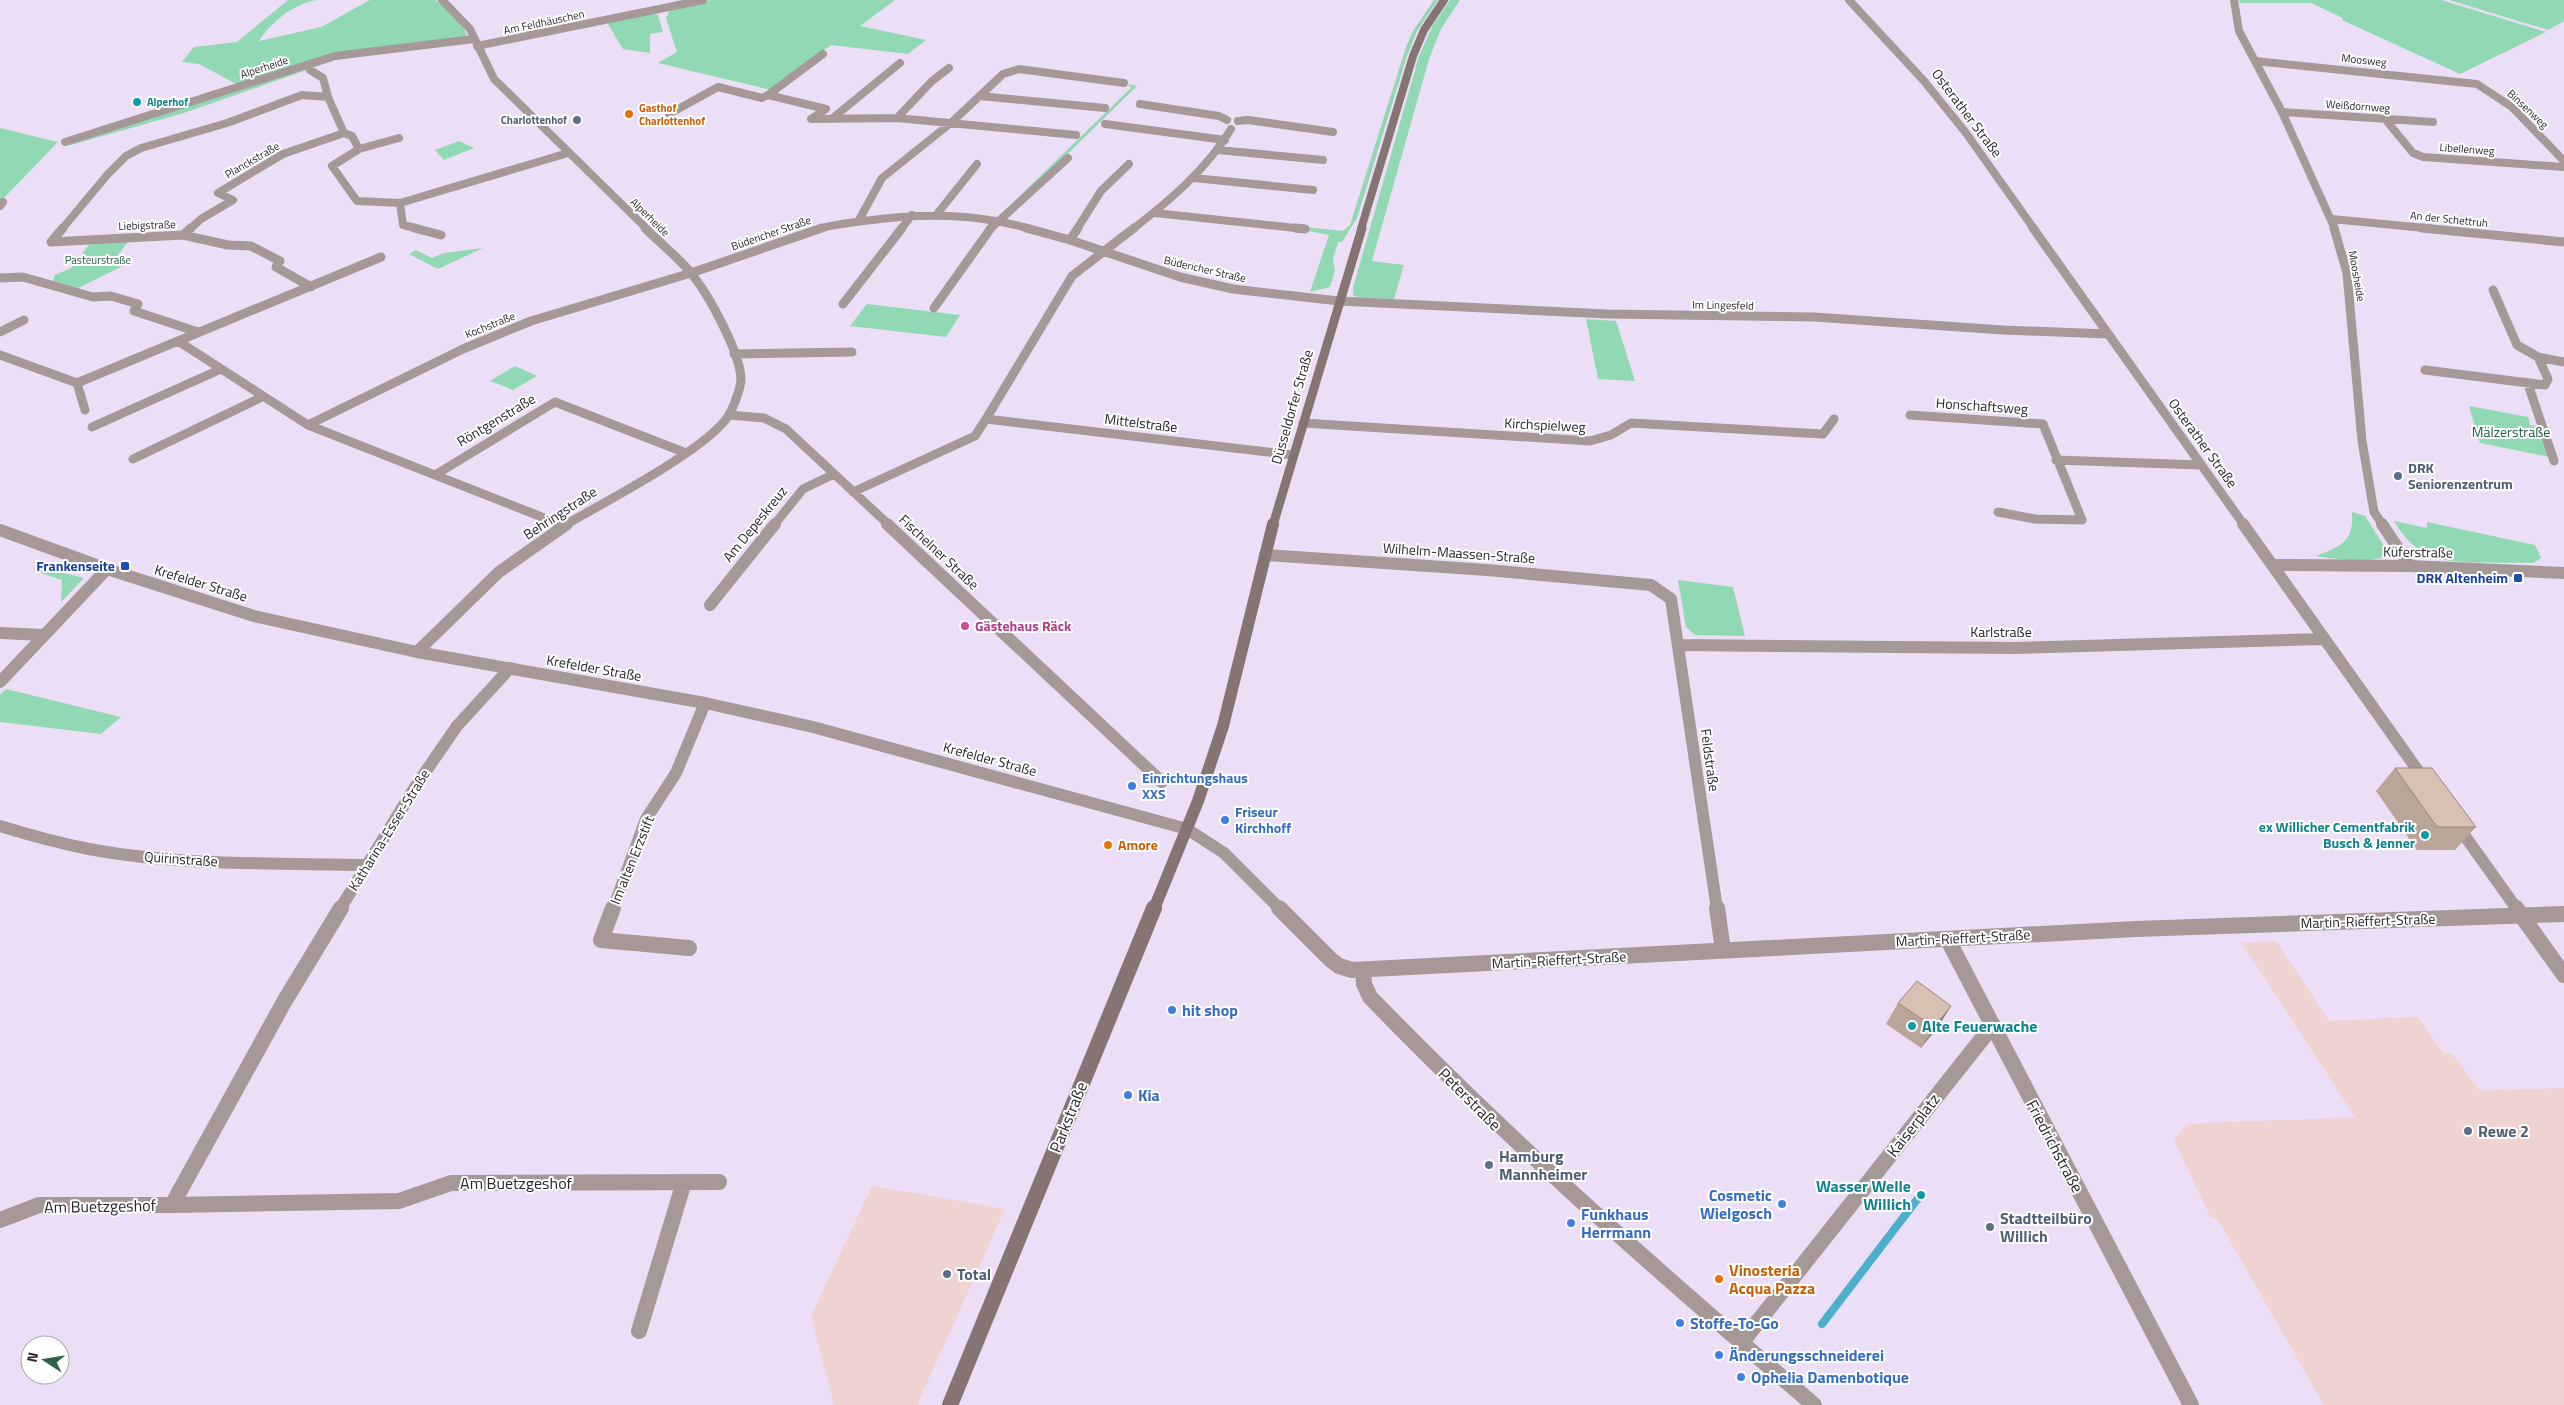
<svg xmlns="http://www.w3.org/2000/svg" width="2564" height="1405" viewBox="0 0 2564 1405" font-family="'Titillium Web',sans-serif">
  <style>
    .commercial { fill: #eed3d1 }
    .green { fill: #90d9b3 }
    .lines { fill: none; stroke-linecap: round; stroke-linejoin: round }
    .stream { stroke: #4cafcd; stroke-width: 8 }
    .minor-far3 { stroke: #a59897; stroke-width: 8 }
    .minor-far2 { stroke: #a59897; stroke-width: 9 }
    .minor-far1 { stroke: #a59897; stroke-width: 12 }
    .minor { stroke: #a59897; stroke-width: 16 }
    .tertiary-far3 { stroke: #a59897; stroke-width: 8 }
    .tertiary-far2 { stroke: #a59897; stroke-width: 9 }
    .tertiary-far1 { stroke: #a59897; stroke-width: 12 }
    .tertiary { stroke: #a59897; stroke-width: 16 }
    .secondary-far3 { stroke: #867472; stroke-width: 8 }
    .secondary-far2 { stroke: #867472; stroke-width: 9 }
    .secondary-far1 { stroke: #867472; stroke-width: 12 }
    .secondary { stroke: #867472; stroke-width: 16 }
    .wall { fill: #baa699 }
    .shaded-wall { fill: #97877d }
    .building { fill: #d8c1b2; stroke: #97877d }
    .culture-dot { fill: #0f9aa8; stroke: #fff; stroke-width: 2 }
    .food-dot { fill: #e8710a; stroke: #fff; stroke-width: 2 }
    .service-dot { fill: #5c6f8a; stroke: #fff; stroke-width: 2 }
    .transit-dot { fill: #1a4fb4; stroke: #fff; stroke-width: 2 }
    .hotel-dot { fill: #d1479c; stroke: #fff; stroke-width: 2 }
    .shop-dot { fill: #3f7fe0; stroke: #fff; stroke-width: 2 }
    .labels { text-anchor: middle; stroke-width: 4; stroke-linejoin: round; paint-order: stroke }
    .far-street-label { font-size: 11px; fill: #29242d; stroke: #fff }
    .far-culture-label { font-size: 11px; font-weight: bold; fill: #0d838f; stroke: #fff; text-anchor: start }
    .far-food-label { font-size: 11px; font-weight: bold; fill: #c56008; stroke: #fff; text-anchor: start }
    .far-service-label { font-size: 11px; font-weight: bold; fill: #4e5e75; stroke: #fff; text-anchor: end }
    .far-park-label { font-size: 11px; fill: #246145; stroke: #fff }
    .street-label { font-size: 14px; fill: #29242d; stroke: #fff }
    .park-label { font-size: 14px; fill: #246145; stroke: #fff }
    .service-label { font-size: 14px; font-weight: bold; fill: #4e5e75; stroke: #fff; text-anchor: start }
    .transit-label { font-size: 14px; font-weight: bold; fill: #164399; stroke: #fff; text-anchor: end }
    .hotel-label { font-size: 14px; font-weight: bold; fill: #b23c85; stroke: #fff; text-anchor: start }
    .shop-label { font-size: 14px; font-weight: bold; fill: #366cbe; stroke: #fff; text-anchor: start }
    .culture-label { font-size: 14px; font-weight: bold; fill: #0d838f; stroke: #fff; text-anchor: end }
    .food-label { font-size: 14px; font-weight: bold; fill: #c56008; stroke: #fff; text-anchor: start }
    .near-shop-label { font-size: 16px; font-weight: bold; fill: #366cbe; stroke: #fff; text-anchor: start }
    .near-culture-label { font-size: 16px; font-weight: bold; fill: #0d838f; stroke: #fff; text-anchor: start }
    .near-street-label { font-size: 16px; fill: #29242d; stroke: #fff }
    .near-service-label { font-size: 16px; font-weight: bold; fill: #4e5e75; stroke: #fff; text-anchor: start }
    .near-food-label { font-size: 16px; font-weight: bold; fill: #c56008; stroke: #fff; text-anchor: start }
  </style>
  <rect width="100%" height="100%" fill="#ebdef6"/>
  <path class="commercial" d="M2276,941L2329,1021L2418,1017L2444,1054H2452L2480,1091L2564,1088V1405H2324L2217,1218H2211L2174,1140L2187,1124L2355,1117L2242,943Z
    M872,1186L1005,1209L917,1405H834L811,1316Z"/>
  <path class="green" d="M288,0H316C292,5 272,21 259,41L321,27L370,0H435L450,11L461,22L467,35L463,38L361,51L238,85L199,64L182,62L194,47L237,42Z
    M710,0H895L860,26L926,40L908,54L831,45L771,90L658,63L677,52L666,18L671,8Z
    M1434,0H1438L1417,31L1407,56L1357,218L1342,242H1338L1333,259L1335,270L1330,287L1310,292L1329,235L1303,230L1304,227L1343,231L1350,225L1406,47L1413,31Z
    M1450,0H1460L1441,29L1429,59L1372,261L1404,265L1394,299L1360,298L1353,295V288L1419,56L1433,25Z
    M2239,0H2441L2546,32L2460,74L2342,20L2343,18L2311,3H2240Z
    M2449,0H2564V21L2548,30Z
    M651,13L658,15L663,32L650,34V53L623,49L606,21Z
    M338,59L184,113L71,145L68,144Z
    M1128,84L1137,86L1007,213L1003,212L1131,88Z
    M0,128L58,142L0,202Z
    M459,141L474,148L444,160L435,150Z
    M131,238L115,259L131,262L78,288L53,281L55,275L71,268L92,241Z
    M483,248L438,269L409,254L416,250L432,258L444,253Z
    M867,304L960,315L946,337L850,326Z
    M1586,319L1616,321L1635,381L1598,379Z
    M515,366L537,376L513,390L490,381Z
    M2469,406L2528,417L2530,425L2538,426L2550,457L2480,443Z
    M2352,512L2365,516L2386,549V556C2369,564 2334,559 2316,556C2341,546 2354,542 2352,512Z
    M2394,521L2427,528V522L2535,545L2541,558L2533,563C2507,562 2447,566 2426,554C2412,546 2402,535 2394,521Z
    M42,568L84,578L61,602L62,580L38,572Z
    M1678,580L1733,587L1745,636L1695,635L1686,627Z
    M6,689L121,717L101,734L0,722V695Z"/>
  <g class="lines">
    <path class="stream" d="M1822,1324L1919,1197"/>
    <path class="minor-far3" d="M1849,0L1924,81L1966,133L2034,229
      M2234,0L2239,31L2282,112L2335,229
      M477,46L703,0
      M823,54L768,95L826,109L811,119L897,118L1076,135
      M2255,61L2477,84L2512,107L2564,161
      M310,70L323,78L328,97L344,133L352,136L359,149L332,166L357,201L400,203L568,153
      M980,96L1105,108
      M1140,104L1219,116L1227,120
      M2282,112L2433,122
      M669,114L718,87L762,98L768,95
      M834,117L900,63
      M897,118L932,81L949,68
      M2385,119L2413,153L2423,157L2564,167
      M1238,121L1248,120L1333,132
      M1105,124L1225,140
      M65,142L335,56L474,39
      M359,149L399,138
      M1218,150L1323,160
      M1194,178L1313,190
      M400,203L403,225L419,229
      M0,206L3,202
      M1155,213L1305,229
      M937,214L977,164
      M2332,219L2435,229
      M859,220L882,178L952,122L1003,74L1019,69L1124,83
      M62,229L108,174L126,156L141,148L227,123L302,95L328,97
      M190,229L201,219L233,200L218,193L283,154L344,133
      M819,229C833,224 849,223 864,221C922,213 974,213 1031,229
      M901,229L912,215
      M990,229L1068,158
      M1077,229L1101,191L1129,164
      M1133,229C1170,200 1206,170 1231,129"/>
    <path class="minor-far2" d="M63,228L51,242L183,235L228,245L251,246L280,261L276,267L311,287
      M414,228L441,235
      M1026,228L1070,240L1180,277L1233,289L1339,301L1607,314L1814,317L2003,330L2107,334
      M1134,228L1072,276L986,419L1293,455
      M1295,228L1305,229
      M2033,228L2244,525
      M2334,228L2347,273L2362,441L2374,512L2383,525
      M2422,228L2564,242
      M183,235L191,228
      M1070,240L1078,228
      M381,257L178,341L308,425L562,525
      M0,278L23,277L93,297L111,296L138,304L134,311L198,332
      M2493,290L2517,345L2538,357L2564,362
      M843,304L902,228
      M934,308L991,228
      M0,332L24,320
      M734,354L852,352
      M0,355L77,383L178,341
      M2425,370L2545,385L2548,379L2538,357
      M77,383L85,410
      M2528,384L2554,461
      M729,415L764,418L786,429L889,525
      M1910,415L2043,424L2082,520L2035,519L1998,512
      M1303,423L1590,441L1611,435L1631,423L1823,434L1834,419
      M308,425L463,349L531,321L691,273L822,228
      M92,427L221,369
      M133,459L262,397
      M2056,460L2200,465
      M435,475L555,402L686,453
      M853,492L975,436L986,419
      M774,525L803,489L834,474"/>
    <path class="minor-far1" d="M559,524L564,526
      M887,524L1162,782
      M2243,524L2426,782
      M2382,524L2410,566
      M1265,555L1487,570L1651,585L1671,599L1717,909
      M2272,565L2410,566L2564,573
      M710,605L775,524
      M0,633L44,635
      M1678,645L2015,648L2324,639
      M0,682L107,569
      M2457,825L2517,909
      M0,826C29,835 58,843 89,849C180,866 274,863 366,865
      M340,909L417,784L457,726L510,668
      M613,909L646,819L676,773L705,703"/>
    <path class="minor" d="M341,908L284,1002L172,1205L399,1201L451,1183L719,1182
      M613,908L601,940L689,948
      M1717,908L1723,950
      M2516,908L2564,975
      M1948,940L2191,1405
      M1363,971L1364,984L1370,997C1510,1142 1661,1274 1814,1405
      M0,1220L39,1205H172
      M639,1331L684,1182
      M1741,1343L1993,1025"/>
    <path class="tertiary-far3" d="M442,0L470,29L494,79L647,229"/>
    <path class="tertiary-far2" d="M565,525C603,503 708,449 729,415C733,408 741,388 741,379C740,352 709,295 691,273C678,257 660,243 645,228"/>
    <path class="tertiary-far1" d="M0,530L107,569L254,616L417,652L705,703L813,727L1187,829L1224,853L1280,909
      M417,652L499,572L567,524"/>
    <path class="tertiary" d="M1279,908L1331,960L1339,966L1352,970L2136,929L2564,914"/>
    <path class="secondary-far3" d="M1361,229L1413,56L1424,30L1444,0"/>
    <path class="secondary-far2" d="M1273,525L1362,228"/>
    <path class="secondary-far1" d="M1154,909L1198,801L1223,726L1273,524"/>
    <path class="secondary" d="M950,1405L1154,908"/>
  </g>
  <path class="wall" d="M2395,768L2476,827L2455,850H2417L2376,791Z
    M1898,1003L1951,1006L1938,1027L1921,1048L1886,1024Z"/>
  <path class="shaded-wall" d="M1951,1006L1938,1027L1921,1048L1934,1027Z"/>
  <path class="building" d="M2395,768H2432L2476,827H2437Z
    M1917,981L1951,1006L1934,1027L1898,1003Z"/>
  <g class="culture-dot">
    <circle cx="137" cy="102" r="5"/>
    <circle cx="2425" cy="835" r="5"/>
    <circle cx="1912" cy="1026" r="5"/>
    <circle cx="1921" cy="1195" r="5"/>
  </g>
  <g class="food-dot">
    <circle cx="629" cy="114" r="5"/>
    <circle cx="1108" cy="845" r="5"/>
    <circle cx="1719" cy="1279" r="5"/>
  </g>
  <g class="service-dot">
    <circle cx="577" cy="120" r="5"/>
    <circle cx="2398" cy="476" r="5"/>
    <circle cx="2468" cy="1131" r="5"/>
    <circle cx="1489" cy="1165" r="5"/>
    <circle cx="1990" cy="1227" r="5"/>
    <circle cx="947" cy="1274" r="5"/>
  </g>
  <g class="transit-dot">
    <rect x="120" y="561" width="10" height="10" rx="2.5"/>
    <rect x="2513" y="573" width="10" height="10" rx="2.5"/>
  </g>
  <circle class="hotel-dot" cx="965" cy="626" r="5"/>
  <g class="shop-dot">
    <circle cx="1132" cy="786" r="5"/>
    <circle cx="1225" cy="820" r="5"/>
    <circle cx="1172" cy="1010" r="5"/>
    <circle cx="1128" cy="1095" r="5"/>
    <circle cx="1782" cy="1204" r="5"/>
    <circle cx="1571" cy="1223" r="5"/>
    <circle cx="1680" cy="1323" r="5"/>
    <circle cx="1719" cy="1355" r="5"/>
    <circle cx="1741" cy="1377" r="5"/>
  </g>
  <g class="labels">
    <g class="far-street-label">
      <text transform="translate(544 22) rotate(-12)" y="4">Am Feldhäuschen</text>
      <text transform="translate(2364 60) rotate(6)" y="4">Moosweg</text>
      <text transform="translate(264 67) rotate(-18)" y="4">Alperheide</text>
      <text transform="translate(2358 106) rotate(4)" y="4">Weißdornweg</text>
      <text transform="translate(2528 109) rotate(43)" y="4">Binsenweg</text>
      <text transform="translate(2467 149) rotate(4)" y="4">Libellenweg</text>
      <text transform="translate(252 160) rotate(-30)" y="4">Planckstraße</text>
      <text transform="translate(650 217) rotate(44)" y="4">Alperheide</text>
      <text transform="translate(2449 219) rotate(6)" y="4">An der Schettruh</text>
      <text transform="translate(147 225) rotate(-2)" y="4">Liebigstraße</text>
      <text transform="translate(771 233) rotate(-19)" y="4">Büdericher Straße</text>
      <text transform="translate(1205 269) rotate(13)" y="4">Büdericher Straße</text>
      <text transform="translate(2357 276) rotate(80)" y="4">Moosheide</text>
      <text transform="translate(1723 305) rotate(1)" y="4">Im Lingesfeld</text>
      <text transform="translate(490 325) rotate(-22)" y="4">Kochstraße</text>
    </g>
    <g class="far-culture-label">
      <text x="147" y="106">Alperhof</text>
    </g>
    <g class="far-food-label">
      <text x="639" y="112">Gasthof<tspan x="639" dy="13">Charlottenhof</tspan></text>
    </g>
    <g class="far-service-label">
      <text x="567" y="124">Charlottenhof</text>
    </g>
    <g class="far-park-label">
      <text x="98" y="264">Pasteurstraße</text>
    </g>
    <g class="street-label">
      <text transform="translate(1967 113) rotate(53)" y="5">Osterather Straße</text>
      <text transform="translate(1982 406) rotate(4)" y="5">Honschaftsweg</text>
      <text transform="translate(1292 407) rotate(-74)" y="5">Düsseldorfer Straße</text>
      <text transform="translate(496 420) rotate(-31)" y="5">Röntgenstraße</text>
      <text transform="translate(1141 423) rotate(7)" y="5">Mittelstraße</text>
      <text transform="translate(1545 425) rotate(3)" y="5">Kirchspielweg</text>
      <text transform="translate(2203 443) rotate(54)" y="5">Osterather Straße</text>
      <text transform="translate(560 513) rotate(-33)" y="5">Behringstraße</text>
      <text transform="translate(755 524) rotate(-51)" y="5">Am Depeskreuz</text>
      <text transform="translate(939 552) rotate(43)" y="5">Fischelner Straße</text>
      <text transform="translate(2418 552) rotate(1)" y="5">Küferstraße</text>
      <text transform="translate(1459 553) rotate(4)" y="5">Wilhelm-Maassen-Straße</text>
      <text transform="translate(201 583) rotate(17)" y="5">Krefelder Straße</text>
      <text x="2001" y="637">Karlstraße</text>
      <text transform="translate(594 668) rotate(10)" y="5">Krefelder Straße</text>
      <text transform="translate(990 759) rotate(15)" y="5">Krefelder Straße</text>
      <text transform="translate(1710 760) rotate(82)" y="5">Feldstraße</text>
      <text transform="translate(389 830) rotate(-58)" y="5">Katharina-Esser-Straße</text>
      <text transform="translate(181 859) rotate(4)" y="5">Quirinstraße</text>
      <text transform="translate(632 860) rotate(-68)" y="5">Im alten Erzstift</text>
      <text transform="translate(2368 921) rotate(-2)" y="5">Martin-Rieffert-Straße</text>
      <text transform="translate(1963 938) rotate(-3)" y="5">Martin-Rieffert-Straße</text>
      <text transform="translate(1559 960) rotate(-3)" y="5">Martin-Rieffert-Straße</text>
    </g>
    <g class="park-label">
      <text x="2511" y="437">Mälzerstraße</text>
    </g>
    <g class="service-label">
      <text x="2408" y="473">DRK<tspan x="2408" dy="16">Seniorenzentrum</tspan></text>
    </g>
    <g class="transit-label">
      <text x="115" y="571">Frankenseite</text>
      <text x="2508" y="583">DRK Altenheim</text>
    </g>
    <g class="hotel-label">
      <text x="975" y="631">Gästehaus Räck</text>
    </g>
    <g class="shop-label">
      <text x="1142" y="783">Einrichtungshaus<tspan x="1142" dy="16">XXS</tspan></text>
      <text x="1235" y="817">Friseur<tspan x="1235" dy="16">Kirchhoff</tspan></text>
    </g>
    <g class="culture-label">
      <text x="2415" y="832">ex Willicher Cementfabrik<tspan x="2415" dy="16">Busch &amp; Jenner</tspan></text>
    </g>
    <g class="food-label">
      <text x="1118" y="850">Amore</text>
    </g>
    <g class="near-shop-label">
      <text x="1182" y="1016">hit shop</text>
      <text x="1138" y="1101">Kia</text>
      <text x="1772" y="1201" text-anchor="end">Cosmetic<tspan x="1772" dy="18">Wielgosch</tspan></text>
      <text x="1581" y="1220">Funkhaus<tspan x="1581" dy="18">Herrmann</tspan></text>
      <text x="1690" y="1329">Stoffe-To-Go</text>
      <text x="1729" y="1361">Änderungsschneiderei</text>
      <text x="1751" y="1383">Ophelia Damenbotique</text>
    </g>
    <g class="near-culture-label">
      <text x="1922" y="1032">Alte Feuerwache</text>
      <text x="1911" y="1192" text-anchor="end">Wasser Welle<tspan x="1911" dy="18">Willich</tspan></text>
    </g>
    <g class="near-street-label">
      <text transform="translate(1470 1099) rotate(45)" y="6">Peterstraße</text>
      <text transform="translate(1068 1117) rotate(-68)" y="6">Parkstraße</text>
      <text transform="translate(1913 1125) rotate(-52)" y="6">Kaiserplatz</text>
      <text transform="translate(2055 1146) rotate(62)" y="6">Friedrichstraße</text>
      <text x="516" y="1189">Am Buetzgeshof</text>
      <text transform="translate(100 1206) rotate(-1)" y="6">Am Buetzgeshof</text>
    </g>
    <g class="near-service-label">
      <text x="2478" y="1137">Rewe 2</text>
      <text x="1499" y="1162">Hamburg<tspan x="1499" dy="18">Mannheimer</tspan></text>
      <text x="2000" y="1224">Stadtteilbüro<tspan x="2000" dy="18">Willich</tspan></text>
      <text x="957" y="1280">Total</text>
    </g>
    <g class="near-food-label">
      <text x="1729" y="1276">Vinosteria<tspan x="1729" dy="18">Acqua Pazza</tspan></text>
    </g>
  </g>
  <g transform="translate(45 1360) rotate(282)"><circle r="24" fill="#ffffff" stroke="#a9a7ab"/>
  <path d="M0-4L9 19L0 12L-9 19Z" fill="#2e6248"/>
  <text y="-8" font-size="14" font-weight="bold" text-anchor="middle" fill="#29242d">N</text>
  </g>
</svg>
